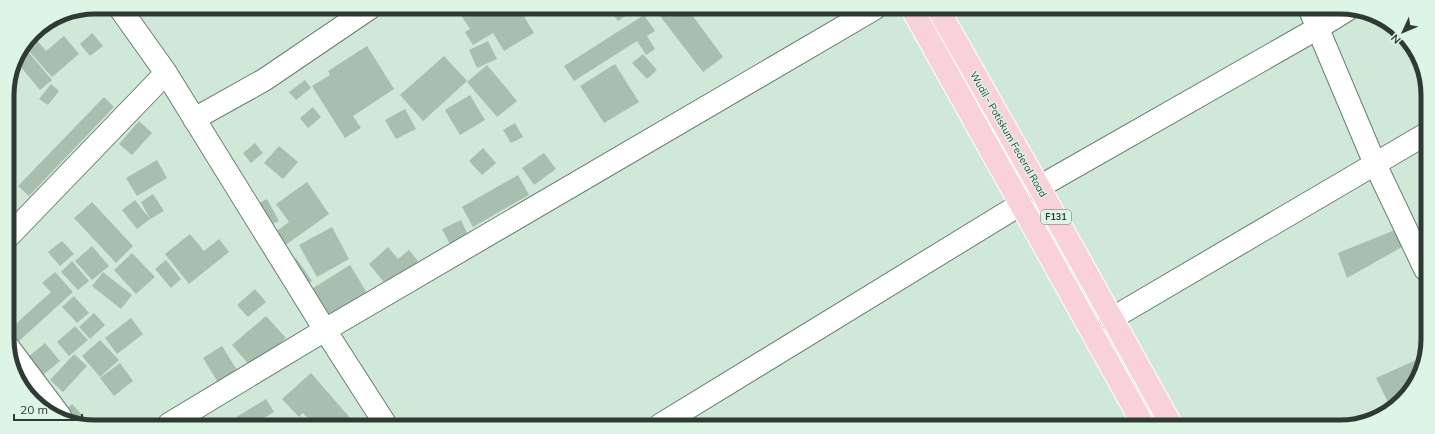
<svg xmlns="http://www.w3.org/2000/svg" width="1435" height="434" viewBox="0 0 1435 434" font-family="Mulish,sans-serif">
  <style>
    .building { fill: #a8bfb0 }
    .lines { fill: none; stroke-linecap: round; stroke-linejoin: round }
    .minor-casing { stroke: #697e70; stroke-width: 24 }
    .major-casing { stroke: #fff; stroke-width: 24 }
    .minor { stroke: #fff; stroke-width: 22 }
    .major { stroke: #f9d1da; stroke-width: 22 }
    .labels { text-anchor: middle; stroke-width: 3; stroke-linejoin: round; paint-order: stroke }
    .shield { fill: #ddf5e5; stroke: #647269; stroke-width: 1 }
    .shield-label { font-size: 9px; font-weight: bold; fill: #303a34 }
    .street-label { font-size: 10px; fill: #303a34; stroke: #ddf5e5 }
    .rim { fill: none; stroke: #303a34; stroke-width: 5 }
  </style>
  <rect width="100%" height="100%" fill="#d0e8d8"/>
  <path class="building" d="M459,8H519L534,33L504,51L493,33L473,45L465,32L470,29L457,9Z
    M608,8H636L618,21Z
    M654,8H687L723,57L703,72Z
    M644,15L655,31L647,36L655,49L646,55L637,41L574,81L564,66Z
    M53,19L30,42L28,40L33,33Z
    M92,33L103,46L90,56L80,44Z
    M64,36L79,54L52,77L26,48L36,39L46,51Z
    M488,41L497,59L477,68L469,50Z
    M367,46L394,89L353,116L361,128L345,138L312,86L330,75L328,71Z
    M24,47L52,80L40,90L15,60Z
    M643,54L657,70L647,79L632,63Z
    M444,56L467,81L423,121L400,95Z
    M615,64L639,102L604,123L580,86Z
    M487,65L517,101L497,117L467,82Z
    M305,80L311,88L296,100L289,92Z
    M51,84L59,91L48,105L39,99Z
    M470,95L485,120L460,135L445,110Z
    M104,97L114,107L29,196L18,186Z
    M313,107L321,117L308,128L300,118Z
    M405,109L416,129L396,139L385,120Z
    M139,121L152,133L132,155L119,144Z
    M515,123L523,137L511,143L503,130Z
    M255,143L263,153L251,163L243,153Z
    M279,146L298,162L283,179L264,163Z
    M483,148L496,163L482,175L469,161Z
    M544,153L556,169L534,185L522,168Z
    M157,160L167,178L137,196L126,178Z
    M518,175L529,195L473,227L462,207Z
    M307,182L329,214L284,246L274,233L289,222L276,204Z
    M153,194L164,211L150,219L141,202Z
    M267,199L279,221L254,233L243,211Z
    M135,200L150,219L137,229L122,210Z
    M92,202L133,246L116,263L74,218Z
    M461,220L471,241L453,250L442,229Z
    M332,227L349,259L317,277L299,245Z
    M1395,230L1402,247L1347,278L1338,253Z
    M190,234L204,251L219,239L229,252L189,284L165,254Z
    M62,241L74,254L60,266L48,252Z
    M92,246L109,266L92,280L75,261Z
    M388,247L398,259L409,250L418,261L388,287L369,264Z
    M132,253L155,277L136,294L114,270Z
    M296,258L312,281L295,293L279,270Z
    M166,260L181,279L171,288L155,269Z
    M72,261L89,281L78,290L61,272Z
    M350,265L367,293L311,328L294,300Z
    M55,272L73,292L9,350V330L51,292L42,283Z
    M103,272L132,295L121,309L92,286Z
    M255,289L266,302L248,317L237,305Z
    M74,296L89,313L77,323L62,307Z
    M94,313L105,325L90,339L79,327Z
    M266,316L286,338L252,368L232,345Z
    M131,318L143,334L117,354L105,338Z
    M75,326L88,340L69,356L57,342Z
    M100,340L119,360L100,377L82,356Z
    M45,343L60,361L31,385L16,367Z
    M222,346L238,372L219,384L203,358Z
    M74,354L87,366L63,392L50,380Z
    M1425,356V361L1406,393L1388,402L1376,378Z
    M120,363L133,381L114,396L100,378Z
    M311,373L352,420L347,425H331L325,418L317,425H314L303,413L299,417L282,399Z
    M266,399L274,412L254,424H225Z
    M72,404L87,420L83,424H73L60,416Z"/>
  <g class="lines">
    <g class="minor-casing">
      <path id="minor" d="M119,7L166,73L325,330L386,425
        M1310,10L1375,164L1425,269
        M194,119L264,80L370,8
        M1039,187L1318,28L1347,10
        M8,237L166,73
        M1111,319L1426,134
        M9,348L60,416
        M169,424L325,330L874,9
        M660,425L1021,204"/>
    </g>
    <g class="major-casing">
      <path id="major" d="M912,9L1144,426
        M938,9L1039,187L1172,426"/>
    </g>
    <use href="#minor" class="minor"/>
    <use href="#major" class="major"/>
  </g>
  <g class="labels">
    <rect class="shield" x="1041" y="210" width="30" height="14" rx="3"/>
    <g class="shield-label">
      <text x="1056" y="220">F131</text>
    </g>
    <g class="street-label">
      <text transform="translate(1009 134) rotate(60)" y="4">Wudil - Potiskum Federal Road</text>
    </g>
  </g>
  <path d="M0 0H1435V434H0ZM95 14H1340A81 81 0 0 1 1421 95V339A81 81 0 0 1 1340 420H95A81 81 0 0 1 14 339V95A81 81 0 0 1 95 14Z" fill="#ddf5e5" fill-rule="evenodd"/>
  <path class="rim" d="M95 14H1340A81 81 0 0 1 1421 95V339A81 81 0 0 1 1340 420H95A81 81 0 0 1 14 339V95A81 81 0 0 1 95 14Z"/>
  <g transform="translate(1403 32) rotate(226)" stroke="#ddf5e5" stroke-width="3" paint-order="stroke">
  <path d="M0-3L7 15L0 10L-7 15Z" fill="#303a34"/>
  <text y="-6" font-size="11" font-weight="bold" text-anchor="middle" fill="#303a34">N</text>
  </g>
  <path d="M14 414v6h68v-6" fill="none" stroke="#303a34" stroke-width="2"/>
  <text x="20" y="414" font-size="12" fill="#303a34" stroke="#ddf5e5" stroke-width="3" paint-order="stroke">20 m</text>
</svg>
